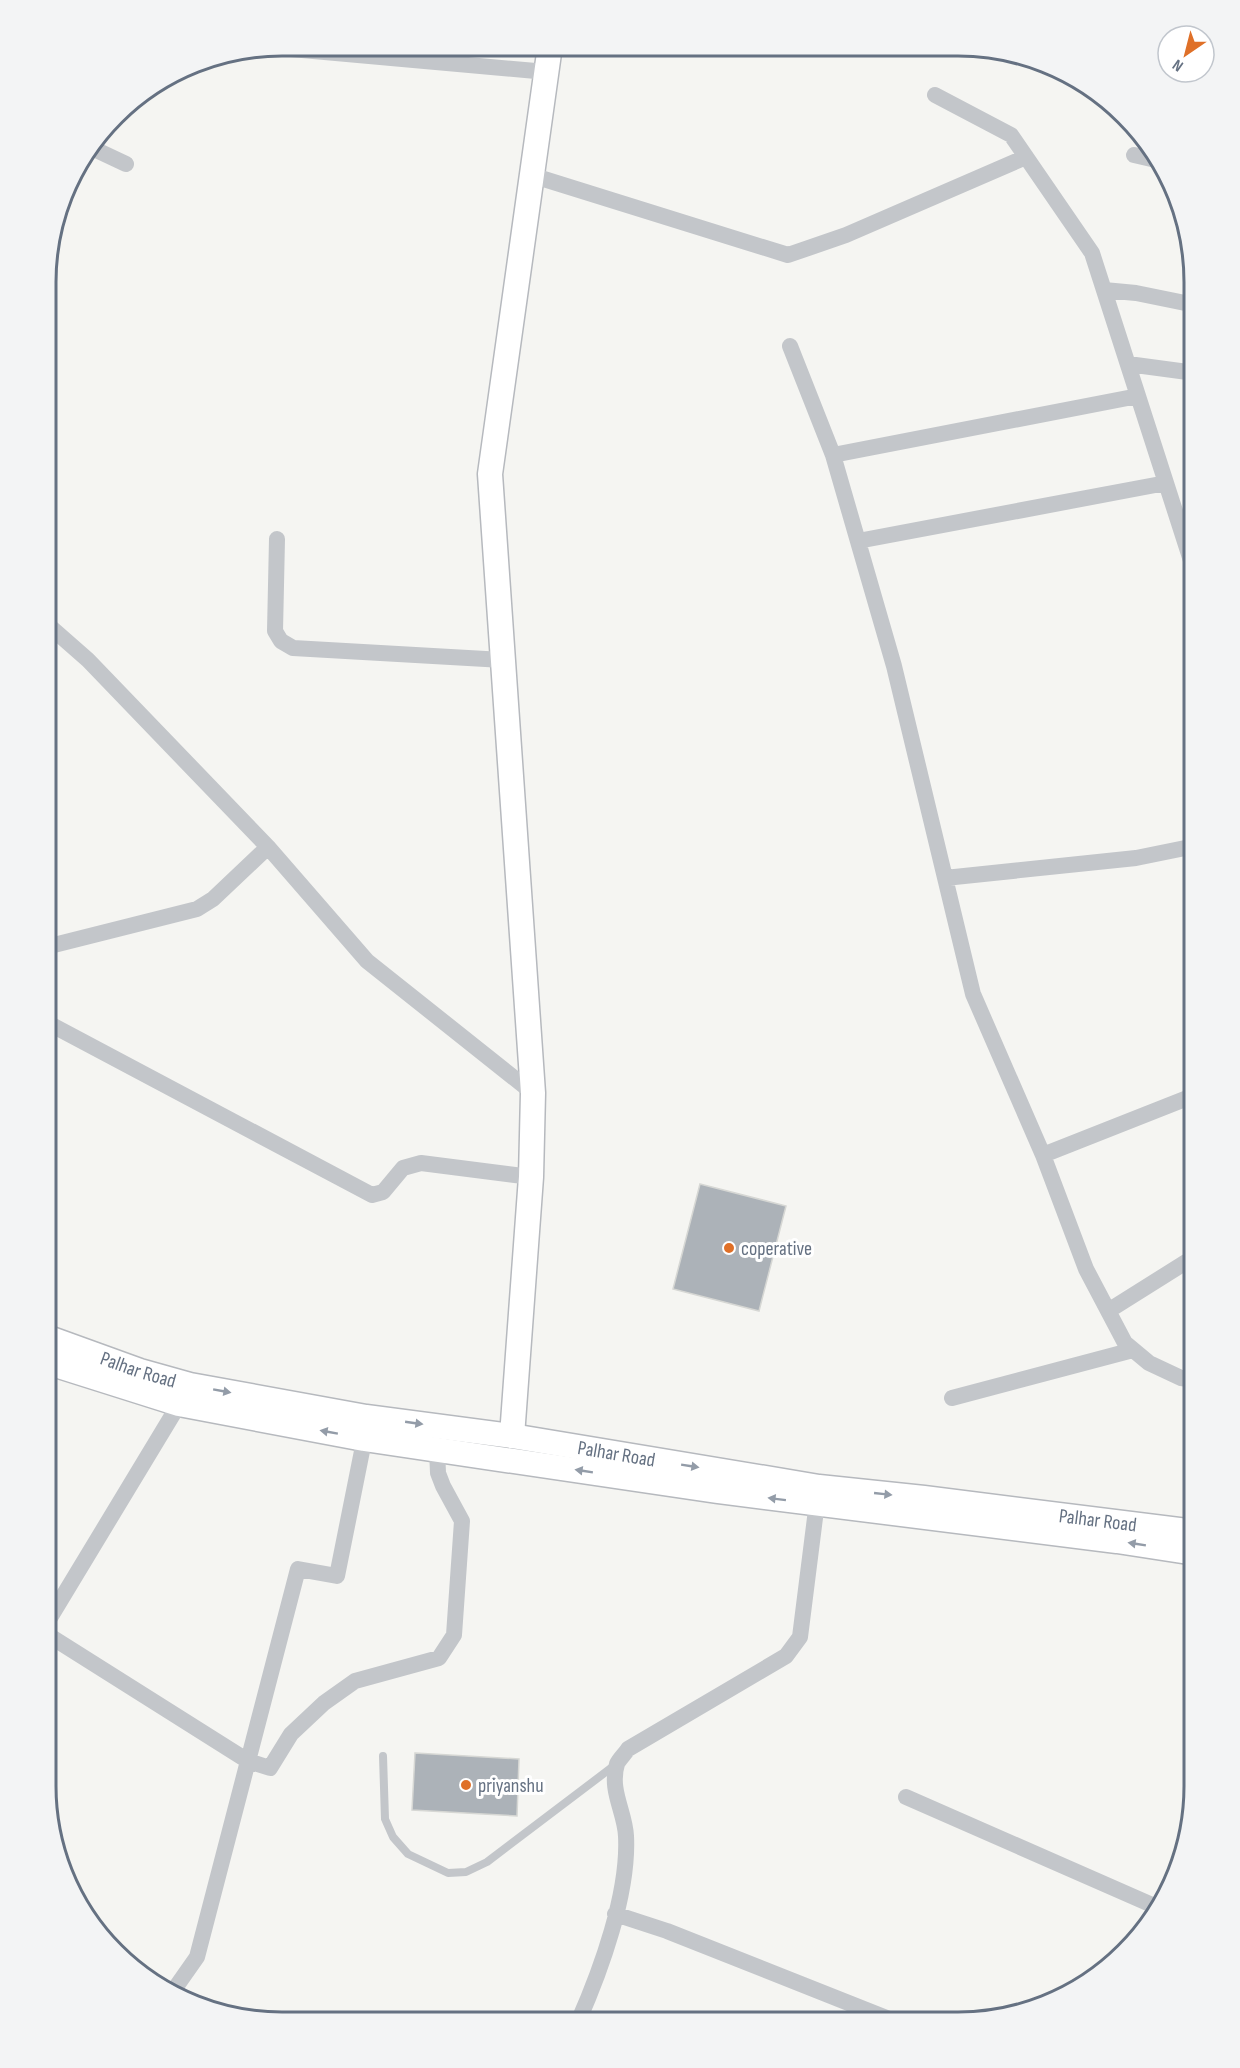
<svg xmlns="http://www.w3.org/2000/svg" width="1240" height="2068" viewBox="0 0 1240 2068" font-family="'Sofia Sans Condensed',sans-serif">
  <style>
    .building { fill: #acb2b8; stroke: #d6d7d4; stroke-width: 1.5 }
    .lines { fill: none; stroke-linecap: round; stroke-linejoin: round }
    .secondary-casing { stroke: #b6b9be; stroke-width: 27 }
    .lane { stroke: #c3c6ca; stroke-width: 8 }
    .street { stroke: #c3c6ca; stroke-width: 16 }
    .secondary { stroke: #fff; stroke-width: 24 }
    .oneway { fill: #939ca8 }
    .poi-dot { fill: #df7028; stroke: #fff; stroke-width: 2 }
    .labels { text-anchor: middle; stroke-width: 6; stroke-linejoin: round; paint-order: stroke }
    .poi-label { font-size: 20px; fill: #657182; stroke: #fff; text-anchor: start }
    .street-label { font-size: 20px; fill: #657182; stroke: #fff }
    .rim { fill: none; stroke: #657182; stroke-width: 3 }
  </style>
  <rect width="100%" height="100%" fill="#f5f5f2"/>
  <path class="building" d="M700,1184L786,1206L759,1311L673,1289Z
    M415,1753L519,1759L517,1816L412,1810Z"/>
  <g class="lines">
    <g class="secondary-casing">
      <g id="secondary">
        <path id="s1" d="M46,1337L140,1371L190,1385L366,1417L512,1436L819,1487L924,1498L1195,1532"/>
        <path d="M46,1362L179,1404L364,1439L717,1491L1117,1541L1195,1553"/>
        <path d="M512,1436L531,1177L533,1093L490,474L550,46"/>
      </g>
    </g>
    <path class="lane" d="M383,1756L385,1819L393,1837L408,1854L448,1873L466,1872L487,1862L615,1765"/>
    <path class="street" d="M269,47L547,72
      M935,95L1011,135L1092,253L1195,573
      M92,148L126,164
      M1134,155L1160,161
      M531,175L788,255L846,235L1026,157
      M1104,290L1136,293L1195,305
      M790,346L833,455L894,666L973,994L1043,1155L1086,1269L1125,1343L1149,1363L1181,1378L1195,1380
      M1128,364L1195,373
      M833,455L1138,396
      M277,539L275,631L281,641L293,648L503,660
      M858,541L1166,483
      M47,624L88,660L268,847L367,961L533,1093
      M945,878L1136,858L1195,846
      M46,947L197,909L213,899L268,847
      M46,1022L372,1195L383,1192L403,1168L421,1163L531,1177
      M1043,1155L1195,1095
      M1108,1311L1186,1262L1195,1258
      M952,1398L1133,1350
      M45,1626L184,1396
      M45,1633L248,1761L270,1768L291,1734L324,1703L355,1681L439,1658L454,1635L462,1521L443,1486L438,1473L437,1449
      M906,1797L1159,1908
      M615,1914L667,1931L899,2023
      M171,1994L197,1957L298,1569L337,1576L362,1451L365,1429
      M578,2022C601,1970 629,1893 626,1836C625,1812 609,1790 617,1764C619,1759 625,1754 628,1749L786,1656L800,1637L818,1494"/>
    <use href="#secondary" class="secondary"/>
  </g>
  <defs><path id="oneway-solid" d="M-6-.8H1V-3.2L6.5 0L1 3.2V.8H-6Z" transform="scale(1.5)"/></defs>
  <g class="oneway">
    <use href="#oneway-solid" transform="translate(222 1391) rotate(10)"/>
    <use href="#oneway-solid" transform="translate(414 1423) rotate(8)"/>
    <use href="#oneway-solid" transform="translate(329 1432) rotate(-170)"/>
    <use href="#oneway-solid" transform="translate(690 1466) rotate(9)"/>
    <use href="#oneway-solid" transform="translate(584 1471) rotate(-171)"/>
    <use href="#oneway-solid" transform="translate(883 1494) rotate(6)"/>
    <use href="#oneway-solid" transform="translate(777 1499) rotate(-173)"/>
    <use href="#oneway-solid" transform="translate(1137 1544) rotate(-171)"/>
  </g>
  <g class="poi-dot">
    <circle cx="729" cy="1248" r="6"/>
    <circle cx="466" cy="1785" r="6"/>
  </g>
  <g class="labels">
    <g class="poi-label">
      <text x="741" y="1255">coperative</text>
      <text x="478" y="1792">priyanshu</text>
    </g>
    <g class="street-label">
      <text dy="7" stroke="none"><textPath href="#s1" startOffset="98">Palhar Road</textPath></text>
      <text dy="7" stroke="none"><textPath href="#s1" startOffset="584">Palhar Road</textPath></text>
      <text dy="7" stroke="none"><textPath href="#s1" startOffset="1070">Palhar Road</textPath></text>
    </g>
  </g>
  <path d="M0 0H1240V2068H0ZM282 56H958A226 226 0 0 1 1184 282V1786A226 226 0 0 1 958 2012H282A226 226 0 0 1 56 1786V282A226 226 0 0 1 282 56Z" fill="#f3f4f5" fill-rule="evenodd"/>
  <path class="rim" d="M282 56H958A226 226 0 0 1 1184 282V1786A226 226 0 0 1 958 2012H282A226 226 0 0 1 56 1786V282A226 226 0 0 1 282 56Z"/>
  <g transform="translate(1186 54) rotate(215)"><circle r="28" fill="#ffffff" stroke="#c1c6cd" stroke-width="1.5"/>
  <path d="M0-4.5L10 22L0 15L-10 22Z" fill="#df7028"/>
  <text y="-9" font-size="16" font-weight="bold" text-anchor="middle" fill="#657182">N</text>
  </g>
</svg>
